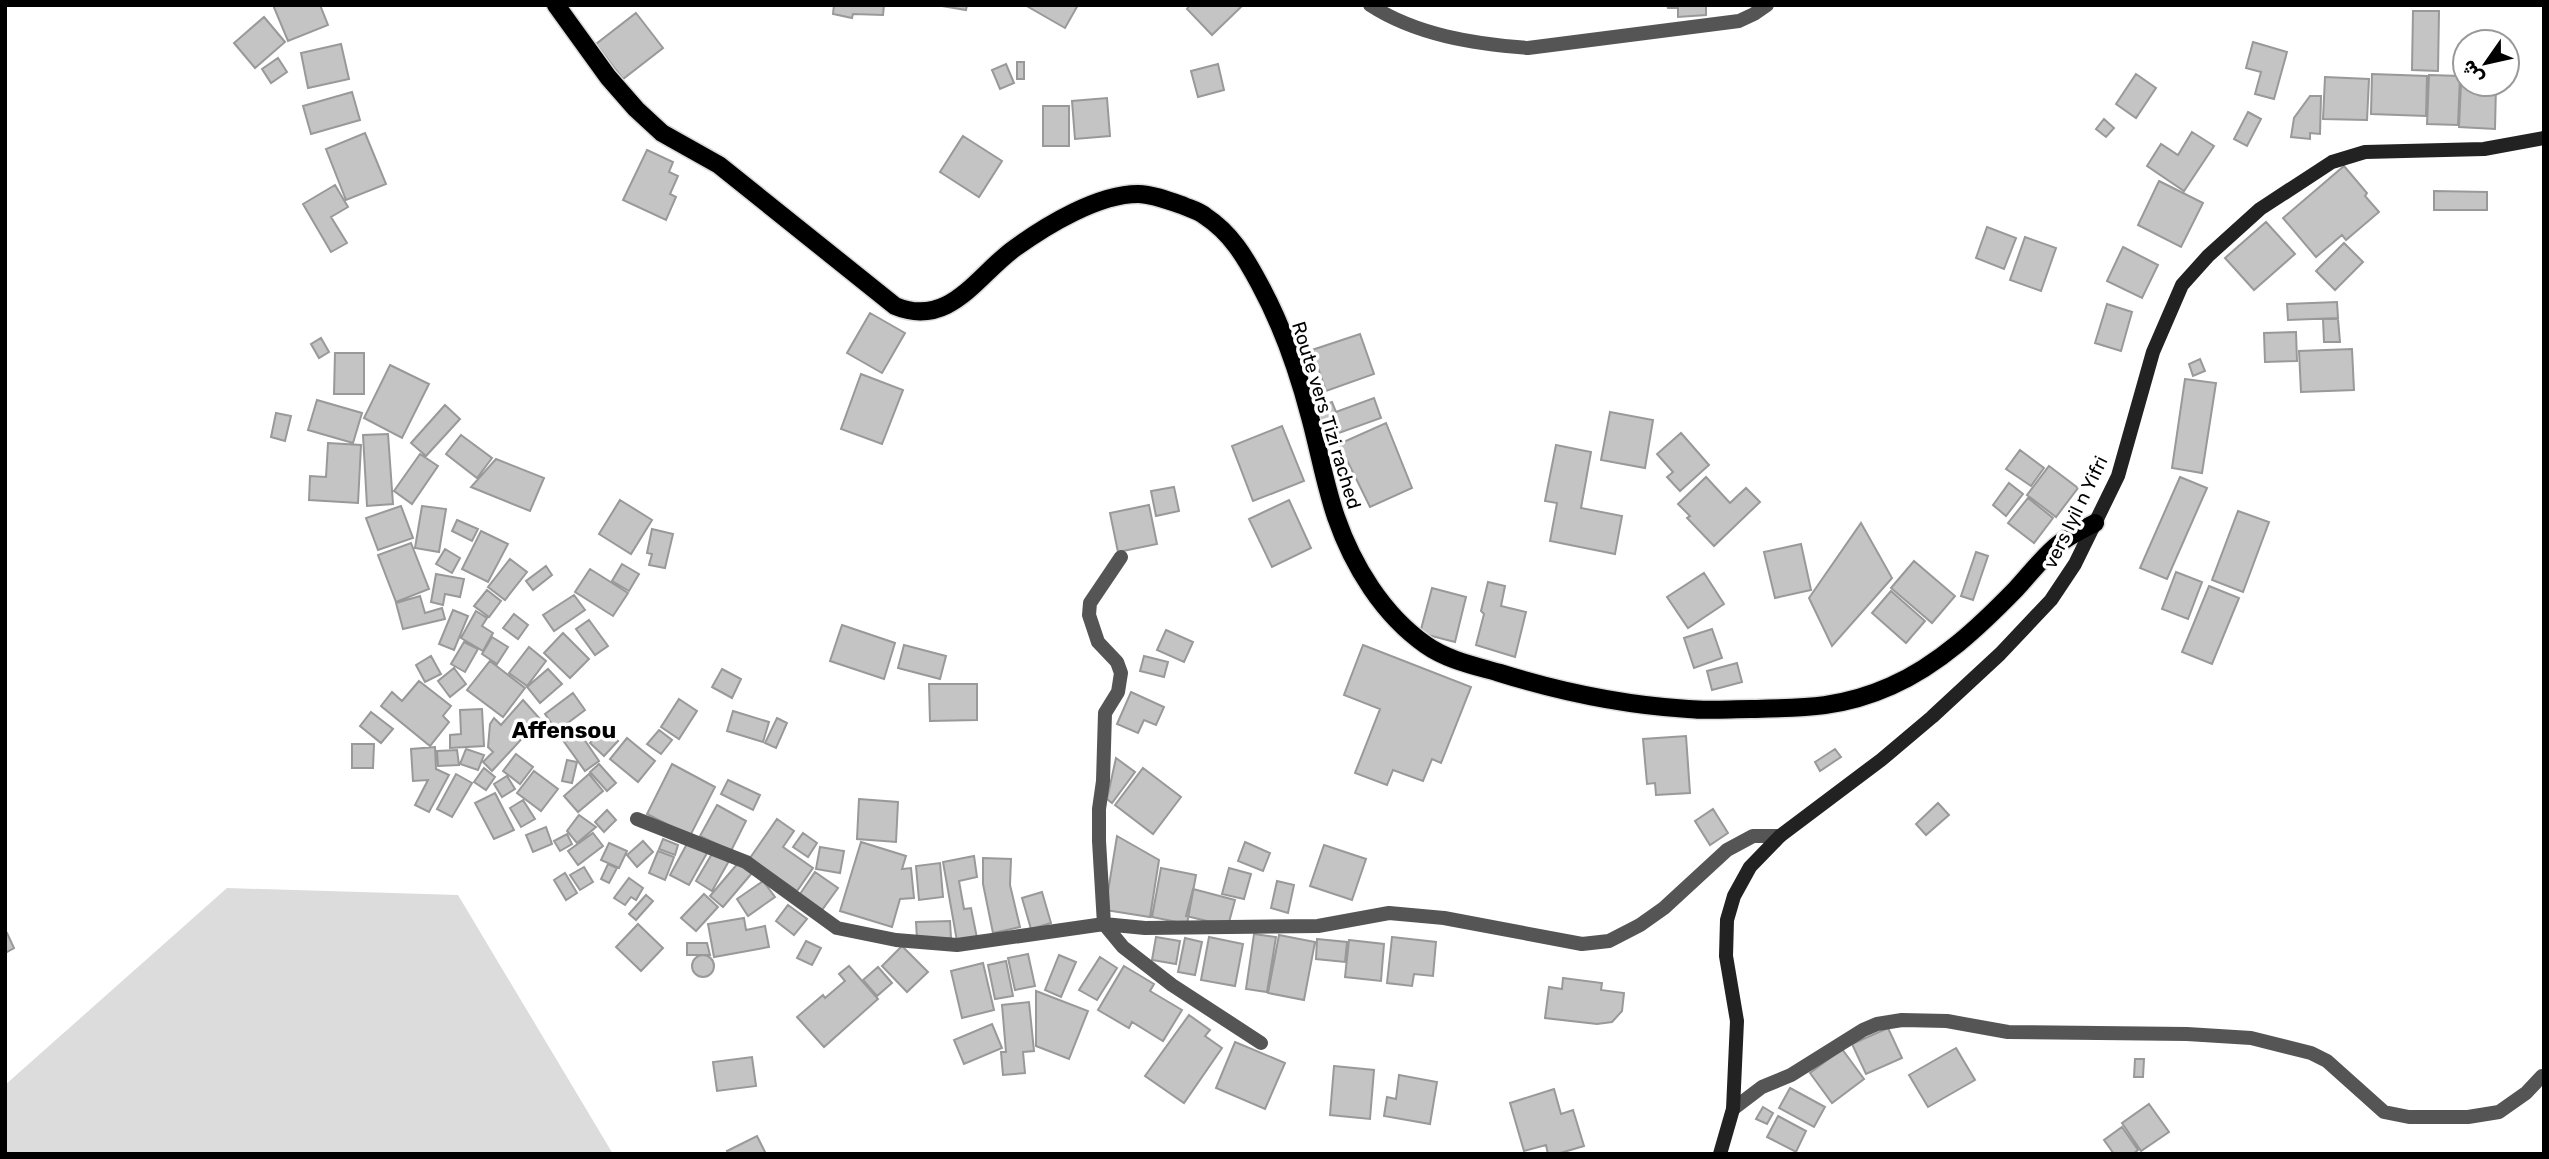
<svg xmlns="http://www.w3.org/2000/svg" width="2549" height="1159" viewBox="0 0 2549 1159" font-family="Rubik,'Noto Naskh Arabic',sans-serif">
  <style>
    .green { fill: #dcdcdc }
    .building { fill: #c4c4c4; stroke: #999; stroke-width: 2 }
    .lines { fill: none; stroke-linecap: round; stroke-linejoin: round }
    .primary-casing { stroke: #dbdbdb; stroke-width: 21 }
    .minor { stroke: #555; stroke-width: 14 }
    .secondary { stroke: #222; stroke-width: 14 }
    .primary { stroke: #000; stroke-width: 18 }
    .labels { text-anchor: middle; stroke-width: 7; stroke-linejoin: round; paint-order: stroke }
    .street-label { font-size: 19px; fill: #000; stroke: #fff }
    .quarter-label { font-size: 23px; font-weight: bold; fill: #000; stroke: #fff }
  </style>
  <rect width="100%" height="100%" fill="#fff"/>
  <path class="green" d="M227,888L458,895L613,1154H5V1085Z"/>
  <path class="building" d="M273,5H320L328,25L288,41Z
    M834,5H884L883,15L853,14L852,18L833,14Z
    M936,5H967L966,10Z
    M1025,5H1078L1065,28Z
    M1190,5H1243L1212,35L1187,9Z
    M1667,5H1709L1710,6H1706V15L1678,17V8H1668Z
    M2413,11H2439L2438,71L2412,70Z
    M636,13L663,48L623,79L596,44Z
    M264,17L285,42L255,68L234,43Z
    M2253,42L2287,52L2274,99L2255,94L2261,72L2246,68Z
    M341,44L349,79L308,88L301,53Z
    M278,58L287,72L271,83L262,69Z
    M1017,62H1024V79H1017Z
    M1006,64L1014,83L1000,89L992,70Z
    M1218,64L1224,90L1198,97L1191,71Z
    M2136,74L2156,88L2136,118L2116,104Z
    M2372,74L2427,76L2426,116L2371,114Z
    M2429,75L2460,76L2458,125L2427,124Z
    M2325,77L2369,79L2367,120L2323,119Z
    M2461,83L2496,85L2495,129L2459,127Z
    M352,92L360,120L311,134L303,106Z
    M2310,96H2321L2320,134L2310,133V139L2291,137L2294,118Z
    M1107,98L1110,136L1075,139L1072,101Z
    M1043,106H1069V146H1043Z
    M2248,112L2261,119L2247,146L2234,139Z
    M2104,119L2114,128L2106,137L2096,129Z
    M2192,132L2214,146L2184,191L2147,166L2161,144L2178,155Z
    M365,133L386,184L346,200L326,149Z
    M963,136L1002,161L979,197L940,172Z
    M647,150L673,162L669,172L678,176L670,194L676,197L666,220L623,200Z
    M2344,166L2367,193L2365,196L2379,212L2346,240L2342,235L2316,257L2283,218Z
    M2159,181L2203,203L2181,247L2138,225Z
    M335,185L348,207L331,217L347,243L331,252L303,204Z
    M2434,191L2487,192V210H2434Z
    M2266,222L2295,254L2254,290L2225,258Z
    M1987,227L2016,238L2004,269L1976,258Z
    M2025,237L2056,248L2041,291L2010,280Z
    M2344,243L2363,262L2335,290L2316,271Z
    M2123,247L2158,265L2142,298L2107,281Z
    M2337,302L2338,318L2288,320L2287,304Z
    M2107,304L2132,312L2121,351L2095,343Z
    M870,313L905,333L882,373L847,353Z
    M2323,319H2338L2340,342H2324Z
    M2296,332L2297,361L2265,362L2264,333Z
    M1360,334L1374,374L1326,391L1312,350Z
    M321,338L329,352L319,358L311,344Z
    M2352,349L2354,390L2301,392L2299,351Z
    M335,353H364V394H334Z
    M2200,359L2205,371L2193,376L2189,364Z
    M390,365L429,384L402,438L364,418Z
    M861,374L903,390L882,444L841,429Z
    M2185,379L2216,383L2202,473L2172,468Z
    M1374,398L1381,418L1322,439L1312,409L1332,402L1336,412Z
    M317,400L362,413L353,443L308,430Z
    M445,405L460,419L426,456L411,443Z
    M1610,412L1653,420L1645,468L1601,460Z
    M276,413L291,416L285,441L271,437Z
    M1386,423L1412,488L1370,507L1339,444Z
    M1282,426L1304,481L1253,501L1232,446Z
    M1681,433L1709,465L1680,491L1667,477L1673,472L1657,454Z
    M388,434L393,504L367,506L363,435Z
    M461,435L492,458L477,478L446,454Z
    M328,443L361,445L358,503L309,500L310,476L326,477Z
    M1556,445L1591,452L1581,508L1622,516L1615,554L1550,541L1557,503L1545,501Z
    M2020,450L2044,468L2031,486L2006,469Z
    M420,454L438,466L412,504L394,491Z
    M496,459L544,478L530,511L471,487Z
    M2049,466L2078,488L2056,517L2027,495Z
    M1706,477L1730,503L1746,488L1760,502L1714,546L1687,518L1690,516L1678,504Z
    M2180,477L2207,488L2167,579L2140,568Z
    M2009,483L2023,494L2006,516L1993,505Z
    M1174,487L1179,511L1156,516L1151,491Z
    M2028,498L2053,518L2034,543L2008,523Z
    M620,500L652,520L631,554L599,534Z
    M1289,500L1311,548L1272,567L1249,519Z
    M1149,505L1157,544L1118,552L1110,513Z
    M401,506L413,538L378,550L366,518Z
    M422,506L446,509L439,552L415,548Z
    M2238,511L2269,522L2243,592L2212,580Z
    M457,520L478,529L472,541L452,531Z
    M1861,523L1892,578L1832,646L1809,598Z
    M652,529L673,534L665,568L649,565L652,554L647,553Z
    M481,531L508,544L488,582L462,569Z
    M411,543L429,589L396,602L378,555Z
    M1801,544L1811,590L1775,598L1764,552Z
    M445,549L460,558L452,573L436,564Z
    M1976,552L1988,556L1973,600L1961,596Z
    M510,559L527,572L505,600L488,587Z
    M1914,561L1955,596L1932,623L1891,588Z
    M622,564L639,574L629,591L612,581Z
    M546,566L552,575L533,590L526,581Z
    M590,569L628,593L613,616L575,592Z
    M2176,572L2202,582L2188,619L2162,609Z
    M1704,573L1724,604L1688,628L1667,597Z
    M436,574L464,579L460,597L445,594L443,605L431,602Z
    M1488,582L1505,586L1501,606L1526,612L1515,657L1476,645L1484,614L1481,611Z
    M2209,586L2239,598L2212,664L2182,652Z
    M1432,588L1466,597L1455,642L1420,633Z
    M487,590L501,601L489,617L474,606Z
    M1891,591L1925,621L1906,643L1872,613Z
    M574,595L585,610L554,631L543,615Z
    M420,596L425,613L442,608L445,619L403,629L396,603Z
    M453,610L468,616L454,650L439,644Z
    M476,611L487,618L482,626L493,633L483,651L461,638Z
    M514,614L528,625L518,639L503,628Z
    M589,620L608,646L595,655L576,629Z
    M842,625L895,643L884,679L830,661Z
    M1712,629L1722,658L1694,668L1684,638Z
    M1166,630L1193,642L1184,662L1157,650Z
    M563,633L589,659L570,678L544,653Z
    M492,637L508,647L497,664L482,654Z
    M464,642L478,649L465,672L451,664Z
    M904,645L946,656L940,679L898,668Z
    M1363,645L1471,687L1441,763L1432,759L1423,781L1393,770L1387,785L1355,773L1380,709L1344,695Z
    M529,647L546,661L527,686L509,673Z
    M431,656L441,674L425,682L416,665Z
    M1144,656L1168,662L1164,677L1140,671Z
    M490,661L525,688L503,717L467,690Z
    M1737,663L1742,682L1712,690L1707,671Z
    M454,668L466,684L450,697L438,681Z
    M548,669L562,684L540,703L527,687Z
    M722,669L741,679L732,698L712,687Z
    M419,681L451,706L443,716L449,722L430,746L381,706L392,692L402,701Z
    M929,684H977V720L930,721Z
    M1131,692L1164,707L1156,725L1144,720L1138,733L1117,724Z
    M573,693L585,710L557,731L545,714Z
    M679,699L697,711L679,739L661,727Z
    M523,700L540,719L492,771L483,762L493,752L488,747L490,724L494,718L501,725Z
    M482,709L484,746L450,748V735L461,734L460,710Z
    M733,711L769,722L763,742L727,731Z
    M371,712L393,729L381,743L360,726Z
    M777,718L787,723L776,748L765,743Z
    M605,728L618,741L604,756L590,743Z
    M577,729L599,761L585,771L562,739Z
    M659,730L672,740L661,754L647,744Z
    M1686,736L1690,793L1656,795L1655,783L1647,784L1643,739Z
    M627,738L655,761L638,782L610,759Z
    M352,744H374L373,768H352Z
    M435,747L436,769L449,775L429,812L415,805L428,780L413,781L411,749Z
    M466,749L484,755L478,770L460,764Z
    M1835,749L1841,757L1820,771L1815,762Z
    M457,750L459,765L438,766L437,751Z
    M516,754L533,767L520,784L503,771Z
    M1116,758L1135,772L1112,803L1107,799Z
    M567,760L577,762L572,783L562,781Z
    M599,764L616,783L607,791L590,772Z
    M672,764L715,787L690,836L647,814Z
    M484,768L495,777L486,790L474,782Z
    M1143,768L1181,797L1153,834L1115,805Z
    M534,771L558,789L541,811L517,793Z
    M456,774L472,783L452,817L437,809Z
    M589,774L603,791L578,812L564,796Z
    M507,776L515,789L502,797L494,784Z
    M728,780L760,795L753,810L721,794Z
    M495,793L514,830L494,839L475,803Z
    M859,799L898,802L896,842L857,839Z
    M523,800L535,819L521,827L510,808Z
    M1938,803L1949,815L1926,835L1916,824Z
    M717,805L746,821L731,851L700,836Z
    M1713,809L1728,833L1710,845L1695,821Z
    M607,810L616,820L604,832L595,822Z
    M579,815L596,827L577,843L567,831Z
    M777,819L794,831L783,847L813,868L797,891L750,858Z
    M546,827L552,844L533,852L526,835Z
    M593,833L603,846L578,865L568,851Z
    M803,833L817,843L808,857L793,847Z
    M567,834L572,844L560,851L554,841Z
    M1117,836L1159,860L1150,917L1105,910Z
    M663,839L678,845L675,855L659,849Z
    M643,841L653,852L637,867L627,855Z
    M688,842L707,853L689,885L670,875Z
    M861,842L906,856L902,869L911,868L914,898L900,899L892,927L840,911Z
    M1245,842L1270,853L1263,871L1238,861Z
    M609,843L627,851L619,868L601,860Z
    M1324,845L1366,859L1352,900L1310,886Z
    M820,847L844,851L840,873L816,869Z
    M658,851L674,857L665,880L649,873Z
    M713,852L729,861L712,891L696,881Z
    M974,856L977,877L959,881L964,909L971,908L977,938L957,941L943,862Z
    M983,858L1011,859L1010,885L1020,927L993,933L983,884Z
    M739,862L752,873L723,907L710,896Z
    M940,863L943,897L919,900L916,866Z
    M608,864L617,868L609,883L601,879Z
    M584,867L593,882L580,890L570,875Z
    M1161,868L1196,875L1187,924L1152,917Z
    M1229,868L1251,874L1244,899L1222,894Z
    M815,872L838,888L822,910L800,894Z
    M565,873L577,893L566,900L554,880Z
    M629,878L643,888L636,900L631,897L625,905L614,898Z
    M763,881L775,897L748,916L737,899Z
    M1277,881L1294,885L1288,913L1271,908Z
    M1193,889L1235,900L1228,926L1186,916Z
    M1042,892L1051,923L1031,929L1022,898Z
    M704,894L718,907L696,931L681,918Z
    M646,895L653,901L636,920L629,914Z
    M788,905L807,919L794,935L776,921Z
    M744,918L746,930L765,926L769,947L714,957L708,924Z
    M950,921L951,938L917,939L916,922Z
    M638,924L663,948L641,971L616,947Z
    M7,933L14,948L5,953V934Z
    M1254,934L1276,937L1267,992L1246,989Z
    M1279,935L1315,942L1304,1000L1268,993Z
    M1156,937L1180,941L1176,964L1152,960Z
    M1209,937L1243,944L1235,986L1201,980Z
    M1392,937L1436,942L1433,976L1414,974L1412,986L1387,983Z
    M1185,938L1202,942L1195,975L1178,972Z
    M1317,939L1347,942L1345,962L1316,959Z
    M1349,940L1384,944L1381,981L1345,977Z
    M806,941L821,948L812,965L797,958Z
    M687,943H707L710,955H687Z
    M902,946L928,972L907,992L882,966Z
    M1028,954L1035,986L1015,990L1008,958Z
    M1059,955L1076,962L1061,997L1045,990Z
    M692 966a11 11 0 1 1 22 0a11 11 0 1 1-22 0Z
    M1100,957L1117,968L1097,1000L1079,990Z
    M1006,961L1013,996L995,999L988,965Z
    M983,963L994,1010L962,1018L951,971Z
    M849,966L878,999L824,1047L797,1017L823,995L825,998L845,981L839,974Z
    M1124,966L1154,984L1150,991L1182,1010L1163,1041L1132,1022L1129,1028L1098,1010Z
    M878,967L892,983L877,996L863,980Z
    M1563,978L1602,983L1601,990L1624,993L1622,1011L1612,1022L1597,1024L1545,1018L1549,987L1562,989Z
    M1036,991L1088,1011L1069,1059L1036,1046Z
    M1029,1002L1034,1051L1023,1052L1025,1073L1003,1075L1001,1052H1006L1002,1005Z
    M1189,1015L1210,1030L1205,1036L1222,1048L1184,1103L1145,1076Z
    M992,1024L1002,1048L964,1064L954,1040Z
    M1888,1028L1902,1058L1866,1074L1852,1044Z
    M1235,1042L1285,1063L1265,1109L1216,1088Z
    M1956,1048L1975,1080L1928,1107L1909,1075Z
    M1842,1049L1864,1079L1832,1103L1810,1073Z
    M752,1057L756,1086L717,1091L713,1062Z
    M2135,1059H2144L2143,1077H2134Z
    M1334,1066L1374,1070L1370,1119L1330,1115Z
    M1399,1075L1437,1082L1430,1124L1384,1116L1387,1097L1396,1099Z
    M1790,1088L1825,1107L1814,1127L1779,1108Z
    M1554,1089L1561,1114L1573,1110L1584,1146L1557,1154H1548L1546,1145L1524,1151L1510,1103Z
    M2149,1104L2169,1132L2141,1151L2122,1123Z
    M1763,1107L1773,1113L1767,1124L1756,1119Z
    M1778,1116L1806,1131L1796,1152L1767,1137Z
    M2122,1127L2138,1150L2133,1154H2114L2104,1140Z
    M757,1136L766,1154H729L727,1151Z"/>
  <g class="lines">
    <g class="primary-casing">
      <path id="primary" d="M556,5L608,77L636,109L662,133L719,165L895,306C950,329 978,274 1015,248C1047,225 1098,194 1138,194C1152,194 1170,201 1184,206C1191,209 1199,211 1205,216C1231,233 1245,257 1259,283C1282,325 1298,371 1310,417C1319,450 1325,485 1336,517C1353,566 1383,615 1426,645C1447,660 1476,666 1500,673C1561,692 1624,705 1688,709C1709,711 1730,709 1751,709C1804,708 1842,708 1891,686C1939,665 1980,626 2016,589C2030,574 2044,555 2060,543C2071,535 2083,529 2095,523"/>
    </g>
    <path class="minor" d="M1370,5C1416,35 1474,44 1528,48L1739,21L1754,14L1767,5
      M1121,557L1090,603L1089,615L1098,642L1117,662L1121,673L1118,692L1105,713L1103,781L1099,809V841L1104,924L1123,947L1172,985L1261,1043
      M637,819L746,862L837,928L896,940L957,945L1104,924L1145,928L1318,926L1389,913L1444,918L1582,944L1609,941L1640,925L1664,908L1727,850L1753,836H1780
      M1733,1109L1762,1087L1791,1075L1863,1030L1877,1024L1902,1020L1947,1021L2008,1032L2187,1034L2251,1038L2311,1053L2327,1061L2384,1112L2409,1117H2468L2499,1112L2526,1093L2542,1076"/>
    <path class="secondary" d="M1720,1154L1733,1109L1737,1021L1726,956L1727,920L1734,896L1750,867L1780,836L1881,760L1932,717L2000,654L2051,600L2075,564L2118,476L2153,352L2182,285L2208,256L2260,209L2332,162L2365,152L2484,149L2544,138"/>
    <use href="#primary" class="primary"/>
  </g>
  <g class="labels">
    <g class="street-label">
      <text transform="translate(1327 415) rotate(73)" y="7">Route vers Tizi rached</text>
      <text transform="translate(2075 512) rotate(-64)" y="7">vers Iγil n Yifri</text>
    </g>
    <g class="quarter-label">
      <text x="564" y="738">Affensou</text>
    </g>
  </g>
  <rect width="2549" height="1159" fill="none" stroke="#000000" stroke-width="14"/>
  <g transform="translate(2486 63) rotate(236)"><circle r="33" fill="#ffffff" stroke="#999999" stroke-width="2"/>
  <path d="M0-5L12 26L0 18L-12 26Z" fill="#000000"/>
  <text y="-10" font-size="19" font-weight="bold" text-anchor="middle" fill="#000000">ش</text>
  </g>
</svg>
